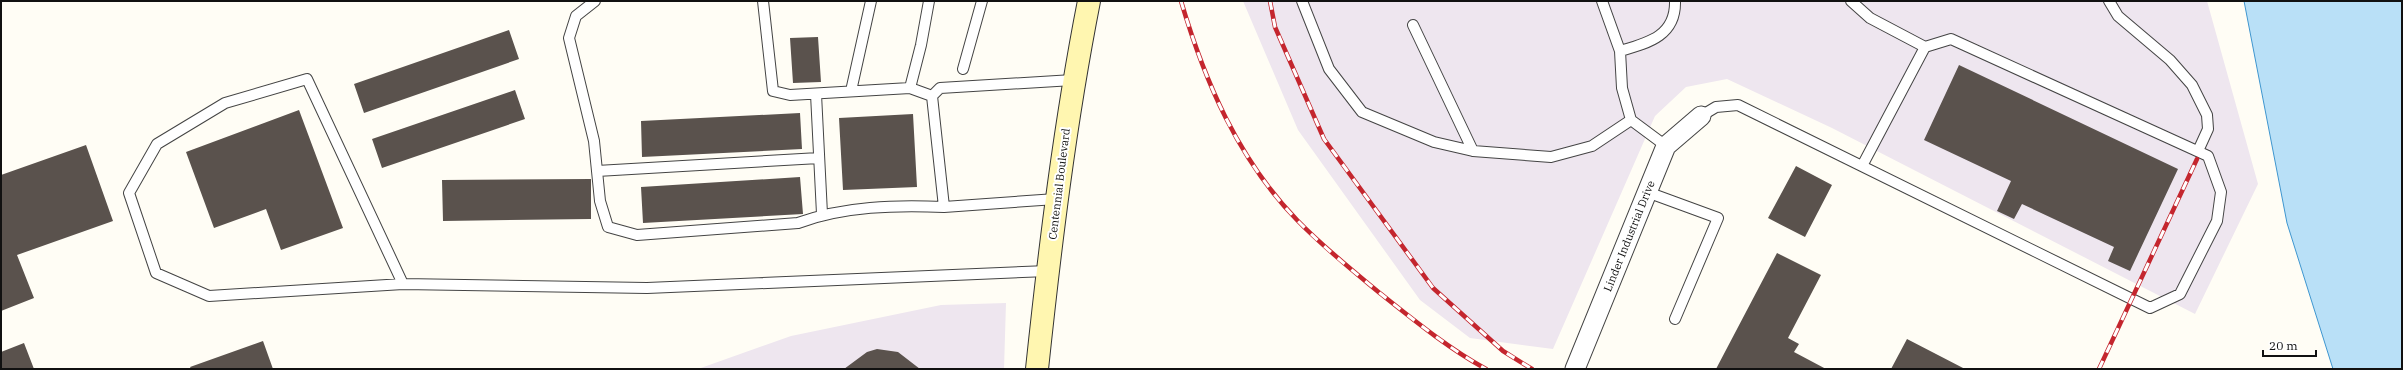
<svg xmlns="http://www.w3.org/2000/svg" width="2403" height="370" viewBox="0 0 2403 370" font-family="'IBM Plex Serif',serif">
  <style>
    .industrial { fill: #eee6ef }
    .water { fill: #b9e0f7; stroke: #3f96cf }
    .building { fill: #5a524d }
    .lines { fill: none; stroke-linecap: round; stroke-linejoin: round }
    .lane-casing { stroke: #444; stroke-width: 12 }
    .street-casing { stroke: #444; stroke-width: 21 }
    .secondary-casing { stroke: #333; stroke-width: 24 }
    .lane { stroke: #fff; stroke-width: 10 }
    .street { stroke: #fff; stroke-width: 19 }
    .secondary { stroke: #fff6b0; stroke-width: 22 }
    .rail-casing { stroke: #c4262e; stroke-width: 4.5 }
    .rail { stroke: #fff; stroke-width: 3; stroke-dasharray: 9; stroke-linecap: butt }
    .labels { text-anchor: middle; stroke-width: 4; stroke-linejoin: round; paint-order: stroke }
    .street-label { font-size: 11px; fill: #111; stroke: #fff }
  </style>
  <rect width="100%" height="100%" fill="#fffdf5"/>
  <path class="industrial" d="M1243,1H2207L2258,184L2195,314L1832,128L1727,79L1686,87L1655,116L1553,349L1470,338L1420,300L1298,130Z
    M1006,303L1004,369H698L791,336L941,305Z"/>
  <path class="water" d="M2244,1H2402V369H2333L2287,223Z"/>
  <path class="building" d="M509,30L519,59L364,113L354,84Z
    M818,37L821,82L793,83L790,38Z
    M1959,65L2178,169L2130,271L2108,261L2114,247L2022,204L2014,219L1997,211L2011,181L1924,140Z
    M515,90L525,119L382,168L372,139Z
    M299,110L343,228L281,250L266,209L214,228L186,152Z
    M800,113L802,149L642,157L641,121Z
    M913,114L917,187L843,190L839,118Z
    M86,145L113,221L17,255L34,298L1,311V175Z
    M1796,166L1832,185L1805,237L1768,218Z
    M800,177L803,214L643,223L641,187Z
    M591,179V219L443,221L442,180Z
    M1777,253L1821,275L1788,338L1799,344L1794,352L1826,369H1716Z
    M1907,339L1965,369H1891Z
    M263,341L273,369H191L190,367Z
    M24,343L34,369H1V352Z
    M877,349L898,352L920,369H844L867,352Z"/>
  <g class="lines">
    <g class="lane-casing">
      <path id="lane" d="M595,1L576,16L569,38L594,141L600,201L608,227L637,235L798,223C844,206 896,205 944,207
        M763,1L773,91L790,95L910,88L932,96
        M1302,1L1329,69L1362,112L1434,142L1473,151L1551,157L1592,146L1631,120
        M1602,1L1620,51L1622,88L1631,120L1666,146
        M1851,1L1870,18L1925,47
        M2109,1L2118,16L2170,60L2192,85L2207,115L2208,129L2198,151
        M1413,25L1473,151
        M1620,51C1648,43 1676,36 1675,1
        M963,69L982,1
        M910,88L921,45L929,1
        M851,91L871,1
        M816,94L822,214
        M1701,116L1716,107L1738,105L2150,308L2180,294L2217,221L2221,192L2208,156L1951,39L1925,47L1862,166
        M597,171L819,158
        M1647,192L1718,218L1675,319
        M1056,199L944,207L932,96L940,88L1073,80
        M403,284L307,79L225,103L157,144L129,193L156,273L209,296L403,284L647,288L1048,271"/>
    </g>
    <g class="street-casing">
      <path id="street" d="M1575,369L1666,146L1701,116"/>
    </g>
    <g class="secondary-casing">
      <path id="secondary" d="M1037,369C1050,246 1065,123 1089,1"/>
    </g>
    <use href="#lane" class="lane"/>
    <use href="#street" class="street"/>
    <use href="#secondary" class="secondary"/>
    <g class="rail-casing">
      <path id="rail" d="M1181,1C1205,82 1238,159 1297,220C1323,247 1352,270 1381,294C1415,321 1448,348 1486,369
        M1270,1L1275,27L1324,139L1433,288L1503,351L1532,369
        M2099,369L2197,159"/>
    </g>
    <use href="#rail" class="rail"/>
  </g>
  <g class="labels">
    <g class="street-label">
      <text transform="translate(1059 184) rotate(-83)" y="4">Centennial Boulevard</text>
      <text transform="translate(1629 236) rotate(-68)" y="4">Linder Industrial Drive</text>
    </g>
  </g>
  <rect width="2403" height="370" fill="none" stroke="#111111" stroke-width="4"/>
  <path d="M2263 350v6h53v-6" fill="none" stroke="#111111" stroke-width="2"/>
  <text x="2269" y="350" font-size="12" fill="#111111" stroke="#ffffff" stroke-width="3" paint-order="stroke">20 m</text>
</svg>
